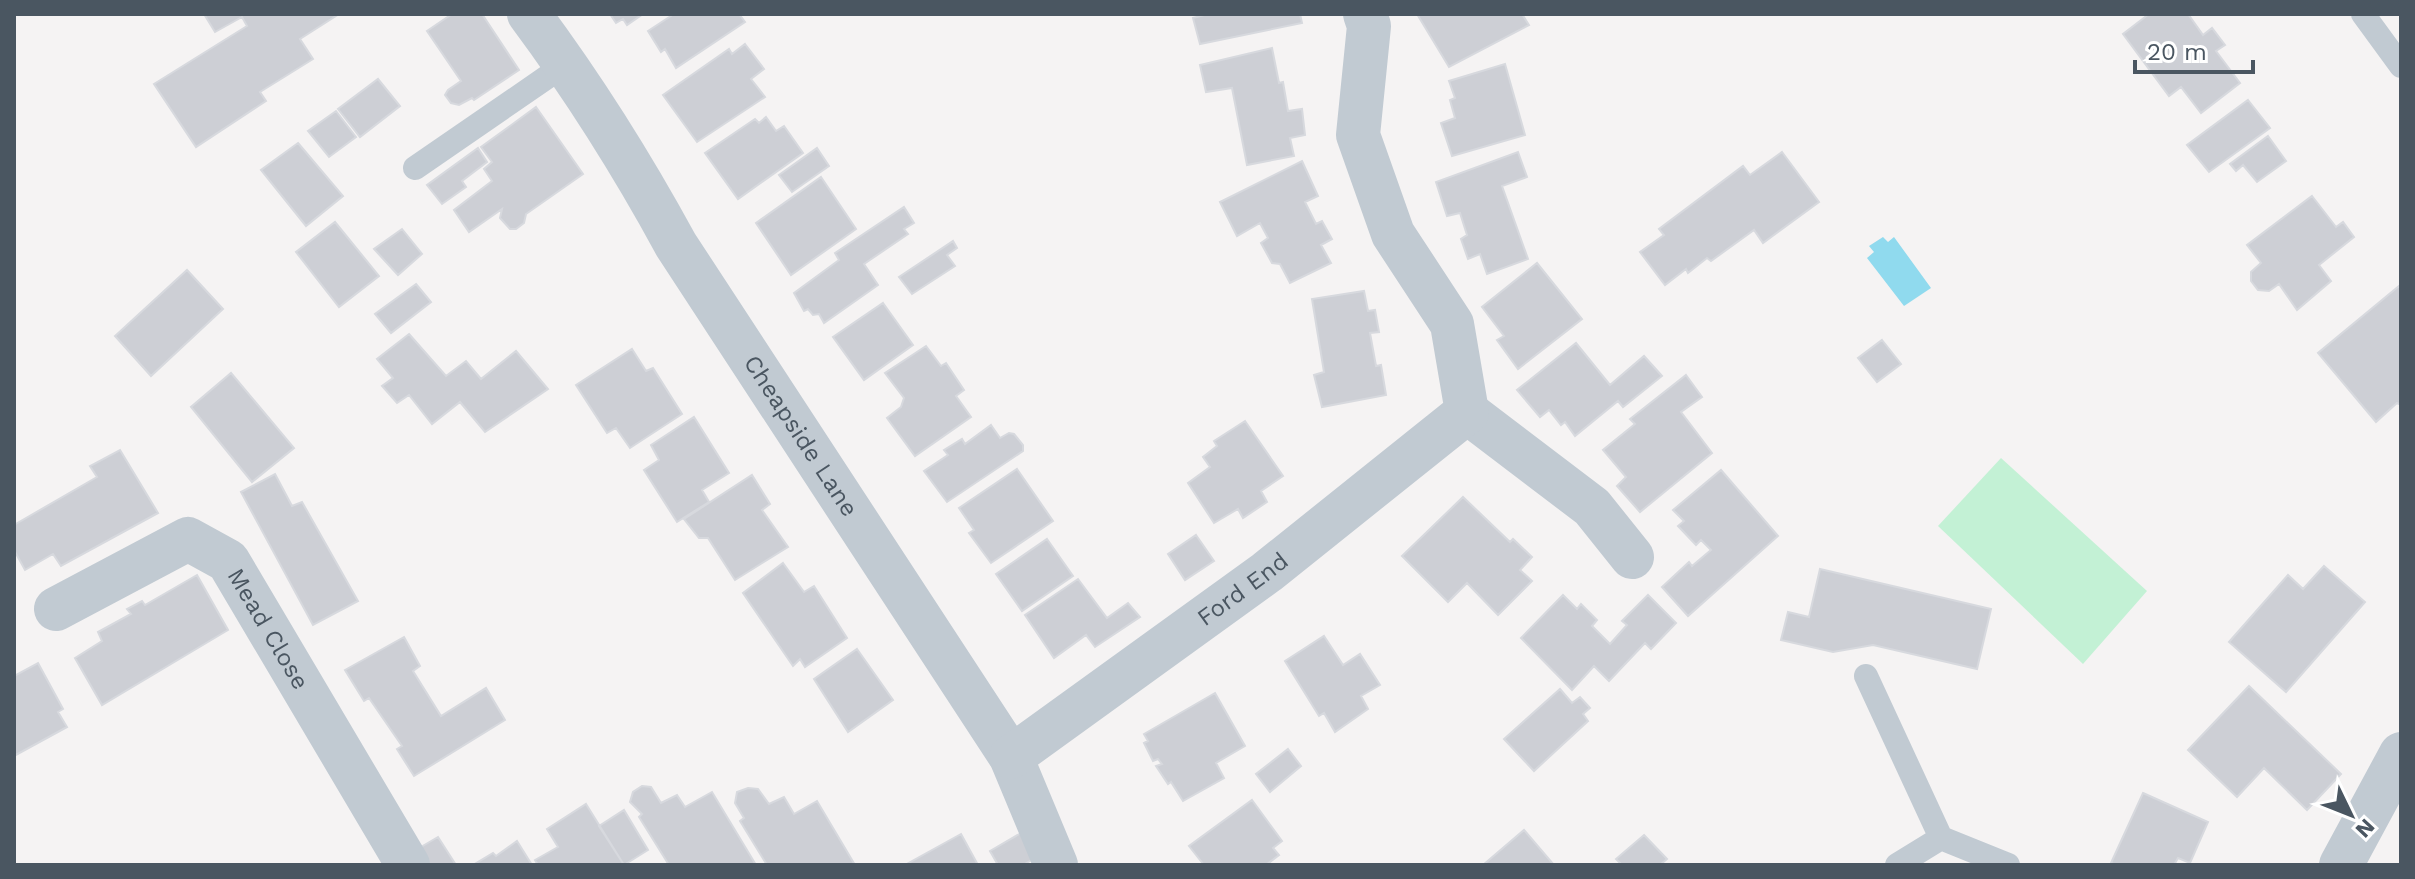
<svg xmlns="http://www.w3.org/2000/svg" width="2415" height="879" viewBox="0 0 2415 879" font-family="'Work Sans',sans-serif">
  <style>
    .green { fill: #c3f1d5 }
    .water { fill: #90daee }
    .building { fill: #cdcfd5; stroke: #d7d9de; stroke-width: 2 }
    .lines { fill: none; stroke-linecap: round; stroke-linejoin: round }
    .service { stroke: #c1cad2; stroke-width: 24 }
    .minor { stroke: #c1cad2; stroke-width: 44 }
    .labels { text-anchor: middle; stroke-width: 7; stroke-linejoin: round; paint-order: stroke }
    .street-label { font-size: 24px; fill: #4a5661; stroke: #fff }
  </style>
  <rect width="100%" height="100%" fill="#f5f3f3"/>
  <path class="green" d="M2001,458L2147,591L2083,664L1938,526Z"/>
  <path class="water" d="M1883,237L1888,242L1894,237L1931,288L1904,306L1867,258L1874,252L1869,246Z"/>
  <path class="building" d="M204,14H339L300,39L313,59L260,92L266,101L196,147L154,84L247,26L242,17L215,32Z
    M452,14H482L519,70L474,100L472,98L459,105L451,103L445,95L448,90L461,81L427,31Z
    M610,14H643L627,25L623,19L616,23Z
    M674,14H739L745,22L676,68L665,49L661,52L648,31Z
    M1208,14H1300L1302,23L1200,44L1193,18Z
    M1417,14H1522L1529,25L1449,67Z
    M2149,14H2188L2203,35L2212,28L2225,45L2216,51L2240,83L2201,113L2181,87L2169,96L2123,34Z
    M745,44L764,69L751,79L765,97L697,142L663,95L729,49L732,54Z
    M1272,48L1279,83L1283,82L1288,111L1302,109L1305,135L1290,138L1294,156L1247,165L1232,88L1206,92L1200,65Z
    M1505,64L1525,135L1452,156L1441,123L1455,118L1450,100L1455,98L1449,81Z
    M378,79L400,106L360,137L338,109Z
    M2248,100L2270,128L2209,172L2187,145Z
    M536,107L583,174L526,214L524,223L516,229H510L500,218L502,209L469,232L454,210L492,181L484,169L492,162L481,147Z
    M336,111L356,137L329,157L308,131Z
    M766,117L776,131L784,126L803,153L738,199L705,153L755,119L759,123Z
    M2268,136L2286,161L2257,182L2243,165L2236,171L2230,164Z
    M298,143L343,196L306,226L261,170Z
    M478,148L487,162L462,181L466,187L442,204L427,185Z
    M817,148L829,166L792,192L779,175Z
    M1518,152L1527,177L1502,186L1528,259L1487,274L1480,254L1468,259L1461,239L1467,235L1460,213L1447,216L1436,182Z
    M1782,152L1819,202L1763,243L1754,230L1711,261L1707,258L1688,273L1686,269L1665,285L1640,252L1664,235L1659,229L1743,166L1750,175Z
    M1302,161L1318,196L1305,202L1316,224L1322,221L1332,239L1321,245L1331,263L1290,283L1280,264L1272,263L1261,243L1268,238L1260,223L1237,236L1220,202Z
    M821,177L856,229L791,275L756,223Z
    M2312,196L2336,227L2343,222L2354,237L2319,265L2331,281L2297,310L2279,284L2269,291L2258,290L2251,281V272L2261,263L2247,245Z
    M904,207L914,223L904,229L908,234L864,264L878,285L824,323L819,314L813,315L808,309L804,311L794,293L839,260L835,253Z
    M335,222L379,276L339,307L296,252Z
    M402,229L422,254L398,275L374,249Z
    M953,241L957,248L947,255L955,266L912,294L899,277Z
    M1537,263L1582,319L1518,369L1497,340L1504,336L1482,307Z
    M187,270L223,309L151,376L115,336Z
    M416,284L431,302L391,333L375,314Z
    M2399,286L2401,289V405L2397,403L2376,422L2318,353Z
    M1364,291L1368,311L1375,310L1379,332L1370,333L1376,366L1381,365L1386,395L1322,407L1314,375L1324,372L1312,299Z
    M883,303L913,345L864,380L833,337Z
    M409,334L446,376L466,361L481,379L516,351L548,389L485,432L460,402L432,424L409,395L397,403L382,386L393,378L377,359Z
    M1882,340L1901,364L1877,382L1858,358Z
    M1576,343L1610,385L1644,356L1662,376L1623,407L1618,401L1575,436L1565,422L1561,425L1549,410L1540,417L1517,390Z
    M926,346L941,366L946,363L964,390L956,396L971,417L915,456L887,418L901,407L904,398L885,373Z
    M632,349L646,371L653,368L682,414L630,448L616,428L607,433L576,385Z
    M231,373L294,448L252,482L191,407Z
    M1686,375L1702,397L1681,412L1712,453L1640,512L1617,486L1626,477L1603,450L1635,424L1630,419Z
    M694,417L729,473L702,490L709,502L677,522L644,470L659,460L651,445Z
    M1245,421L1283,476L1261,491L1267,502L1243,518L1238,509L1214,523L1188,483L1210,467L1203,457L1217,446L1214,441Z
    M991,425L1000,438L1009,433L1014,434L1023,445V451L947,502L924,471L948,455L944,450L962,439L965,444Z
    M120,450L158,513L61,566L53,554L25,570L14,550V525L97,477L90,466Z
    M1017,469L1053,521L991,563L969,533L974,530L959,508Z
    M1721,470L1778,536L1688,616L1662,587L1689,562L1692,566L1711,550L1701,540L1696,545L1678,526L1684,521L1673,510Z
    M275,474L292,506L302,502L358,601L313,625L241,492Z
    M752,475L770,504L762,510L788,547L735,580L708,538H699L684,519Z
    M1463,497L1510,542L1513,539L1532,557L1520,570L1532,581L1498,615L1467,583L1448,602L1402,556Z
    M1196,535L1214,561L1185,580L1168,554Z
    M1047,539L1073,576L1022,611L996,574Z
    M783,563L804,592L814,586L847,638L805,667L800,659L793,666L743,593Z
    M2324,566L2365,602L2286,692L2229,642L2288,575L2303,589Z
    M1820,569L1991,609L1977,669L1873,645L1833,652L1781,640L1788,612L1809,617Z
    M197,575L228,630L102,705L75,658L102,641L98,632L131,614L127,609L142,601L145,605Z
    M1078,579L1107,618L1128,603L1140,617L1095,647L1086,635L1054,658L1025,615Z
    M1563,595L1577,609L1581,604L1597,620L1592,626L1610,644L1627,625L1622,621L1648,595L1676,623L1651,649L1645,643L1609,681L1594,666L1572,690L1521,638Z
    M1324,636L1343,665L1360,654L1380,685L1361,696L1368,709L1335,732L1324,713L1319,716L1285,661Z
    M404,637L420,666L413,671L441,716L486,688L505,720L414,776L397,749L402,746L369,698L364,701L345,670Z
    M857,649L893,700L848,732L814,679Z
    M38,663L63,709L58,712L67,727L14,756V676Z
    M2249,686L2341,774L2307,810L2264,768L2237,797L2188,750Z
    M1560,689L1572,703L1580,697L1590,708L1583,714L1588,721L1534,771L1504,739Z
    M1215,693L1245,746L1216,763L1224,778L1183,801L1171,782L1168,784L1156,766L1162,764L1158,759L1153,761L1144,743L1148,741L1144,734Z
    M1288,749L1301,766L1270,792L1256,774Z
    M642,786L651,787L661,803L677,795L685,807L712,792L756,865H669L639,817L642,814L630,802L633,792Z
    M748,788L758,789L769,804L784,797L794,814L817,801L855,865H767L740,821L744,818L735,803L737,792Z
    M2143,793L2208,822L2190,863L2178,858L2174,865H2116L2111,863Z
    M1252,800L1282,841L1273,848L1279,855L1266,865H1204L1189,846Z
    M586,804L624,865H538L535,860L558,847L547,829Z
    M624,810L648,850L624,865L599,826Z
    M1524,830L1554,865H1483Z
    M1021,833L1035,858L1023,865H998L990,851Z
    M961,834L978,865H905Z
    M1644,835L1667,859L1660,865H1622L1616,859Z
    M438,837L456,865H416L409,854Z
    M517,841L532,865H473L493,853L496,856Z"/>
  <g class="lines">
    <path class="service" d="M2363,14L2401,66
      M415,168L566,64
      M1866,676L1941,838L1897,865
      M1941,838L2008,865"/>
    <g class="minor">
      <path id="s1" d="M529,14C584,88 632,164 676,245L1011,757L1056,865"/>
      <path d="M1467,412L1592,507L1632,557"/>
      <path id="s2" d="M56,609L188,539L228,561L408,865"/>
      <path id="s3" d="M1011,757L1267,572L1467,412L1452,324L1393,234L1358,135L1369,26L1365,14"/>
      <path d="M2341,865L2401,754"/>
    </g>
  </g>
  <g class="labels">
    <g class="street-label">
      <text dy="8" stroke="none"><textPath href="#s1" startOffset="502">Cheapside Lane</textPath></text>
      <text dy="8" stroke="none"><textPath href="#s3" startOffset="286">Ford End</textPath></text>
      <text dy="8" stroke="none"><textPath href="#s2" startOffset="274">Mead Close</textPath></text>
    </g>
  </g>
  <rect width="2415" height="879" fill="none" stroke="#4a5661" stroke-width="32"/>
  <g transform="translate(2351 815) rotate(133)" stroke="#ffffff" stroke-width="6" paint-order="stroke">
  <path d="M0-6L14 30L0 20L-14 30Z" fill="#4a5661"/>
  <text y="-12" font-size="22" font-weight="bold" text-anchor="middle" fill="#4a5661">N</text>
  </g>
  <path d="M2135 60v12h118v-12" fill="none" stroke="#4a5661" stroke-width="4"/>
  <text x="2147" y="60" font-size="24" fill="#4a5661" stroke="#ffffff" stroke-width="6" paint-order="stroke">20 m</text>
</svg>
